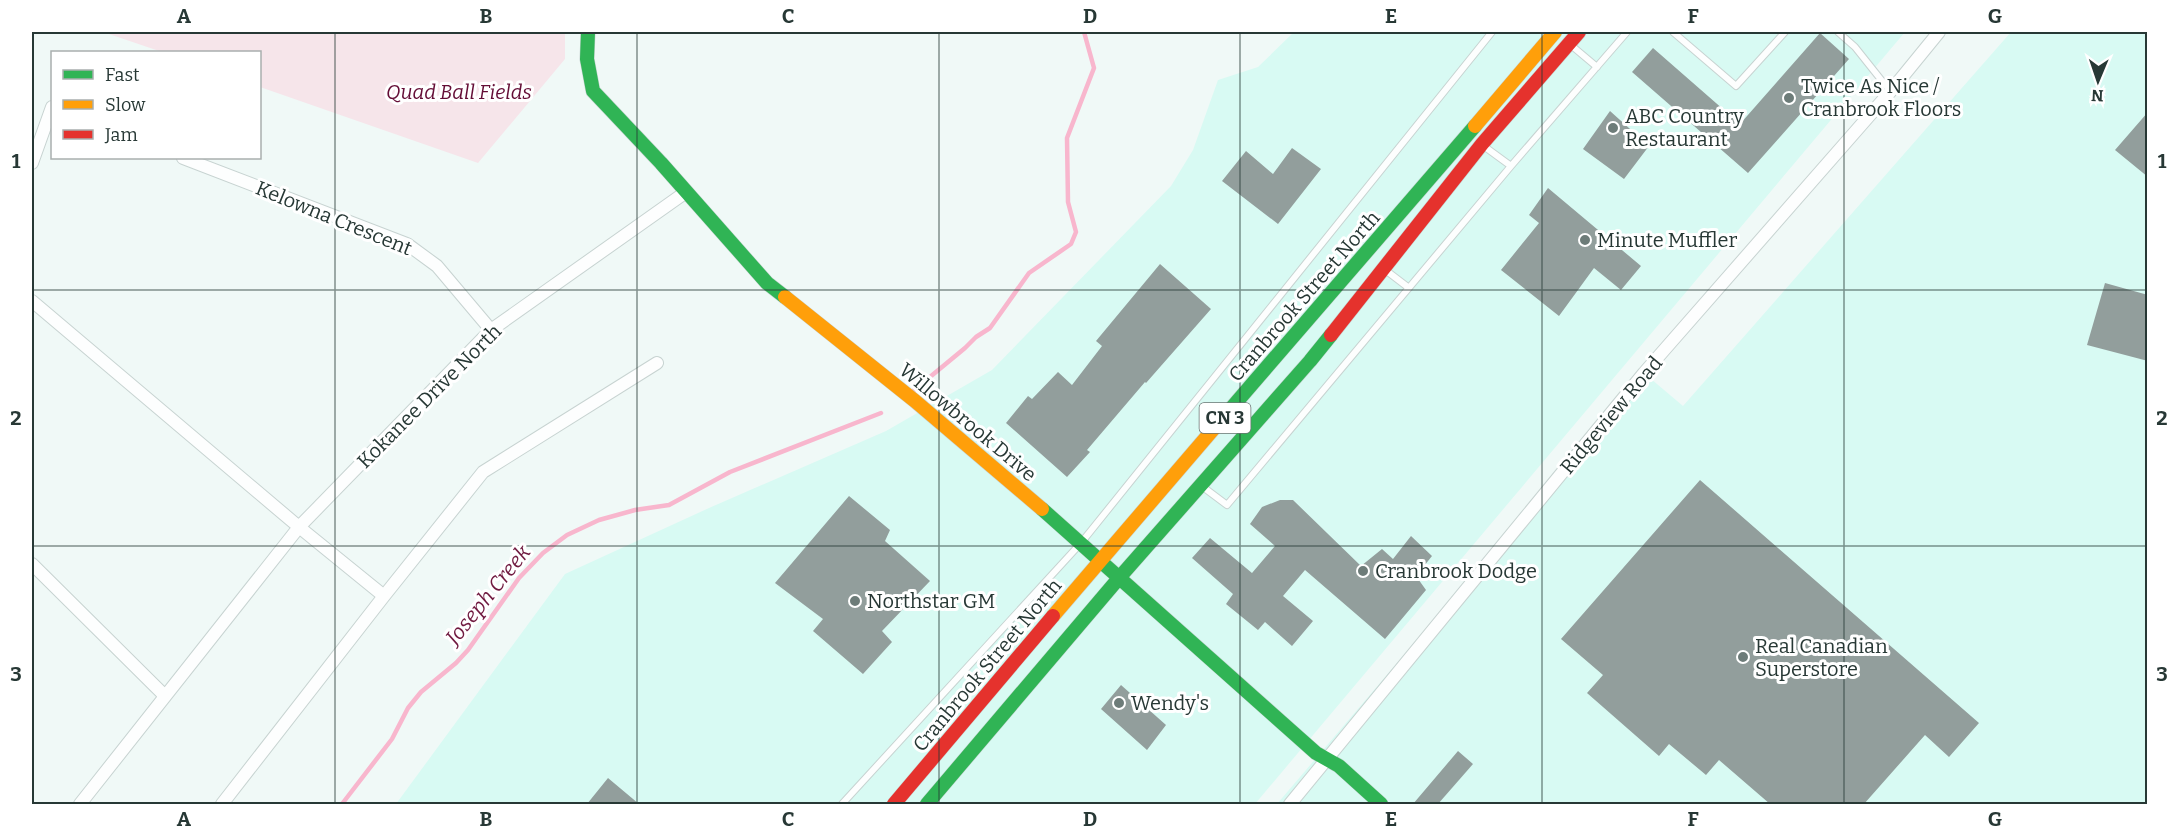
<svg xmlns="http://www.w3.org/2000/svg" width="2179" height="836" viewBox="0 0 2179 836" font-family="Bitter,serif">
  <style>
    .built { fill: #d8faf3 }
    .green { fill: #f6e5ea }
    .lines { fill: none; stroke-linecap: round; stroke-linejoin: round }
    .stream { stroke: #f8b6cd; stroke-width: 4.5 }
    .building { fill: #929e9c }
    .lane-casing { stroke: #c7d3d1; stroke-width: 8 }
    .street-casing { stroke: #c7d3d1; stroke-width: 14 }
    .fast-casing { stroke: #c7d3d1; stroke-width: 15 }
    .slow-casing { stroke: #c7d3d1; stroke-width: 15 }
    .jam-casing { stroke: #c7d3d1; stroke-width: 15 }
    .lane { stroke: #fdfefe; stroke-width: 6 }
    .street { stroke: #fdfefe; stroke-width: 12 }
    .fast { stroke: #30b455; stroke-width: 14 }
    .slow { stroke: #ff9f0a; stroke-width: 14 }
    .jam { stroke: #e5322d; stroke-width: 14 }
    .grid { fill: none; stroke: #273835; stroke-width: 1.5; stroke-opacity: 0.55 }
    .poi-dot { fill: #6d7c79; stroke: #fff; stroke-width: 2 }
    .labels { text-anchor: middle; stroke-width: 6; stroke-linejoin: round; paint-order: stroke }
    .shield { fill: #fff; stroke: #687472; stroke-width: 1.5 }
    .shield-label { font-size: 18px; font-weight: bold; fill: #273835 }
    .poi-label { font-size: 20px; fill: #273835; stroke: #fff; text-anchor: start }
    .park-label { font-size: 20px; font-style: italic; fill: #640d36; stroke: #fff }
    .street-label { font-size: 20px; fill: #273835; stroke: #fff }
    .water-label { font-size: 21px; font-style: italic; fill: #701a40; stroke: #fff }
    .neatline { fill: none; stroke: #273835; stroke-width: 2 }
    .grid-label { font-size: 20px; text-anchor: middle; font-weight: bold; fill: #273835 }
  </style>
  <rect width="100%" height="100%" fill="#f0f9f7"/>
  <path class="built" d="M1294,32H1905L1255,804H396L565,574L709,508L886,431L992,370L1171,186L1193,150L1218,80L1258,67Z
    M2011,32H2147V804H1277L1644,373L1683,406Z"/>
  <path class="green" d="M103,32H565V59L478,163L260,87V52H162Z"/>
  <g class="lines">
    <path class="stream" d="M913,391L965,348L976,337L990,328L1029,273L1071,244L1076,232L1068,202L1067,138L1094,68L1084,32
      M342,804L392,739L408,708L421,692L456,663L468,650L519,578L543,553L567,535L599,520L635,510L669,505L730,472L881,413"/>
  </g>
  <path class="building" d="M1820,33L1849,59L1748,173L1632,72L1653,48L1740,124Z
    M1610,111L1649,146L1624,179L1583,149Z
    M2148,112V177L2115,150Z
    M1292,148L1321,169L1278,224L1222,181L1246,151L1273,174Z
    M1548,188L1641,266L1621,290L1594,268L1559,316L1501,270L1539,223L1529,215Z
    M1160,264L1211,309L1146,383L1145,382L1087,450L1090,452L1067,477L1006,423L1028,396L1032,399L1058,372L1072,385L1102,346L1096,341Z
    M2105,283L2148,295V361L2087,345Z
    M1700,480L1979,723L1949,757L1925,735L1864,804H1770L1719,760L1706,775L1669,744L1659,756L1587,693L1603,675L1561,639Z
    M849,496L890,530L885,541L930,581L882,631L892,642L863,674L813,631L823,619L775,583Z
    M1280,500H1293L1361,566L1382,549L1393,559L1411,536L1432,556L1416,576L1426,590L1385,639L1305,570L1283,596L1313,621L1292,646L1265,622L1258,630L1226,604L1233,594L1192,558L1210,538L1252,573L1275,546L1250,524L1262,507Z
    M1121,685L1166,725L1147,750L1101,709Z
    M1458,751L1473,764L1438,804H1413Z
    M608,778L639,804H587Z"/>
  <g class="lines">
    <g class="lane-casing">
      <path id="lane" d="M1673,32L1736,86L1785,32
        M1838,32L1855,47L1890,91
        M1572,46L1597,67
        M1485,147L1511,166
        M1388,272L1409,288
        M1203,487L1227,505L1511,166L1627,32
        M842,804L1081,543L1492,32"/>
    </g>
    <g class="street-casing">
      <path id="street" d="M183,158L407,244L437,266L491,330
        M32,163L52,107
        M32,301L299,527L384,596
        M32,564L165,696
        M80,804L299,527L491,330L686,192
        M222,804L384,596L483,472L657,363
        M1290,804L1644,373L1890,92L1939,32"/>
    </g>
    <g class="fast-casing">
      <path id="fast" d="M588,32L587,59L593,91L661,163L767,283L785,297
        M1228,412L1475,126
        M1042,509L1316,753L1339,766L1381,804
        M927,804L1119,578L1310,361L1331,335"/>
    </g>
    <g class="slow-casing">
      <path id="slow" d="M1475,126L1555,32
        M785,297L915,401L1042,509
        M1053,616L1228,412"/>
    </g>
    <g class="jam-casing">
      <path id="jam" d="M1331,335L1482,144L1579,32
        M894,804L1053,616"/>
    </g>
    <use href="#lane" class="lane"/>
    <use href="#street" class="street"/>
    <use href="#fast" class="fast"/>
    <use href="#slow" class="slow"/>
    <use href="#jam" class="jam"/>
  </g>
  <path class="grid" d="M335,32V804M637,32V804M939,32V804M1240,32V804M1542,32V804M1844,32V804M32,290H2148M32,546H2148"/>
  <g class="poi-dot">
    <circle cx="1789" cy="98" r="6"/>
    <circle cx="1613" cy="128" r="6"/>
    <circle cx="1585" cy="240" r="6"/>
    <circle cx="1363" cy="571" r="6"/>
    <circle cx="855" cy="601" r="6"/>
    <circle cx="1743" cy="657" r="6"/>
    <circle cx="1119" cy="703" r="6"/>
  </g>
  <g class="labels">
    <rect class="shield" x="1199.5" y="403" width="51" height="30" rx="4.5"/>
    <g class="shield-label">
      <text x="1225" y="424">CN 3</text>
    </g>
    <g class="poi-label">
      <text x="1801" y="93">Twice As Nice /<tspan x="1801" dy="23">Cranbrook Floors</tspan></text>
      <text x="1625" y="123">ABC Country<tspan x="1625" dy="23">Restaurant</tspan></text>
      <text x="1597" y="247">Minute Muffler</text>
      <text x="1375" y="578">Cranbrook Dodge</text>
      <text x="867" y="608">Northstar GM</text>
      <text x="1755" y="653">Real Canadian<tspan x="1755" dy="23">Superstore</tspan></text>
      <text x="1131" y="710">Wendy's</text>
    </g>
    <g class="park-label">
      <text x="459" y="99">Quad Ball Fields</text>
    </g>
    <g class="street-label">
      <text transform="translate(334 218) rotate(22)" y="7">Kelowna Crescent</text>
      <text transform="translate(1304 296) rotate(-49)" y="7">Cranbrook Street North</text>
      <text transform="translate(429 396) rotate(-45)" y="7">Kokanee Drive North</text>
      <text transform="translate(1611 415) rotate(-50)" y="7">Ridgeview Road</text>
      <text transform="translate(968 422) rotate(40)" y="7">Willowbrook Drive</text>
      <text transform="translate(987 665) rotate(-50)" y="7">Cranbrook Street North</text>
    </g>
    <g class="water-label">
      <text transform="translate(488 595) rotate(-51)" y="7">Joseph Creek</text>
    </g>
  </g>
  <rect width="2179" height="836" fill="none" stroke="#ffffff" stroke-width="66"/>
  <rect x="51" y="51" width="210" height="108" fill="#ffffff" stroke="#a9afae" stroke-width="1.5"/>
  <rect x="63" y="70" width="30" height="9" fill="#30b455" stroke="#a9afae" stroke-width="1.5"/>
  <text x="105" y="81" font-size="18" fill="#273835">Fast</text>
  <rect x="63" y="100" width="30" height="9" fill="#ff9f0a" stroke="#a9afae" stroke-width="1.5"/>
  <text x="105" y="111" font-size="18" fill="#273835">Slow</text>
  <rect x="63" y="130" width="30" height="9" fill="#e5322d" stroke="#a9afae" stroke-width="1.5"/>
  <text x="105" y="141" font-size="18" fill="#273835">Jam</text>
  <g transform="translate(2098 81) rotate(182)" stroke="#ffffff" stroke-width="4.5" paint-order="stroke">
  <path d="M0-4.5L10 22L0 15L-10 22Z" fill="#273835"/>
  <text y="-9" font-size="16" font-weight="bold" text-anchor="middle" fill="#273835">N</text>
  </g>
  <rect x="33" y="33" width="2113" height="770" class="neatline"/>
  <g class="grid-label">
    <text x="184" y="23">A</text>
    <text x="486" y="23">B</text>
    <text x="788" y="23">C</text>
    <text x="1090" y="23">D</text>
    <text x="1391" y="23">E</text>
    <text x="1693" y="23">F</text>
    <text x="1995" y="23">G</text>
    <text x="16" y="168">1</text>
    <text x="2162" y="168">1</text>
    <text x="16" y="425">2</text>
    <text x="2162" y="425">2</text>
    <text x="16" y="681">3</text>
    <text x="2162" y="681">3</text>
    <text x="184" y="826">A</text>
    <text x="486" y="826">B</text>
    <text x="788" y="826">C</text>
    <text x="1090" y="826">D</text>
    <text x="1391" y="826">E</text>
    <text x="1693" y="826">F</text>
    <text x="1995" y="826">G</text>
  </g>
</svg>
